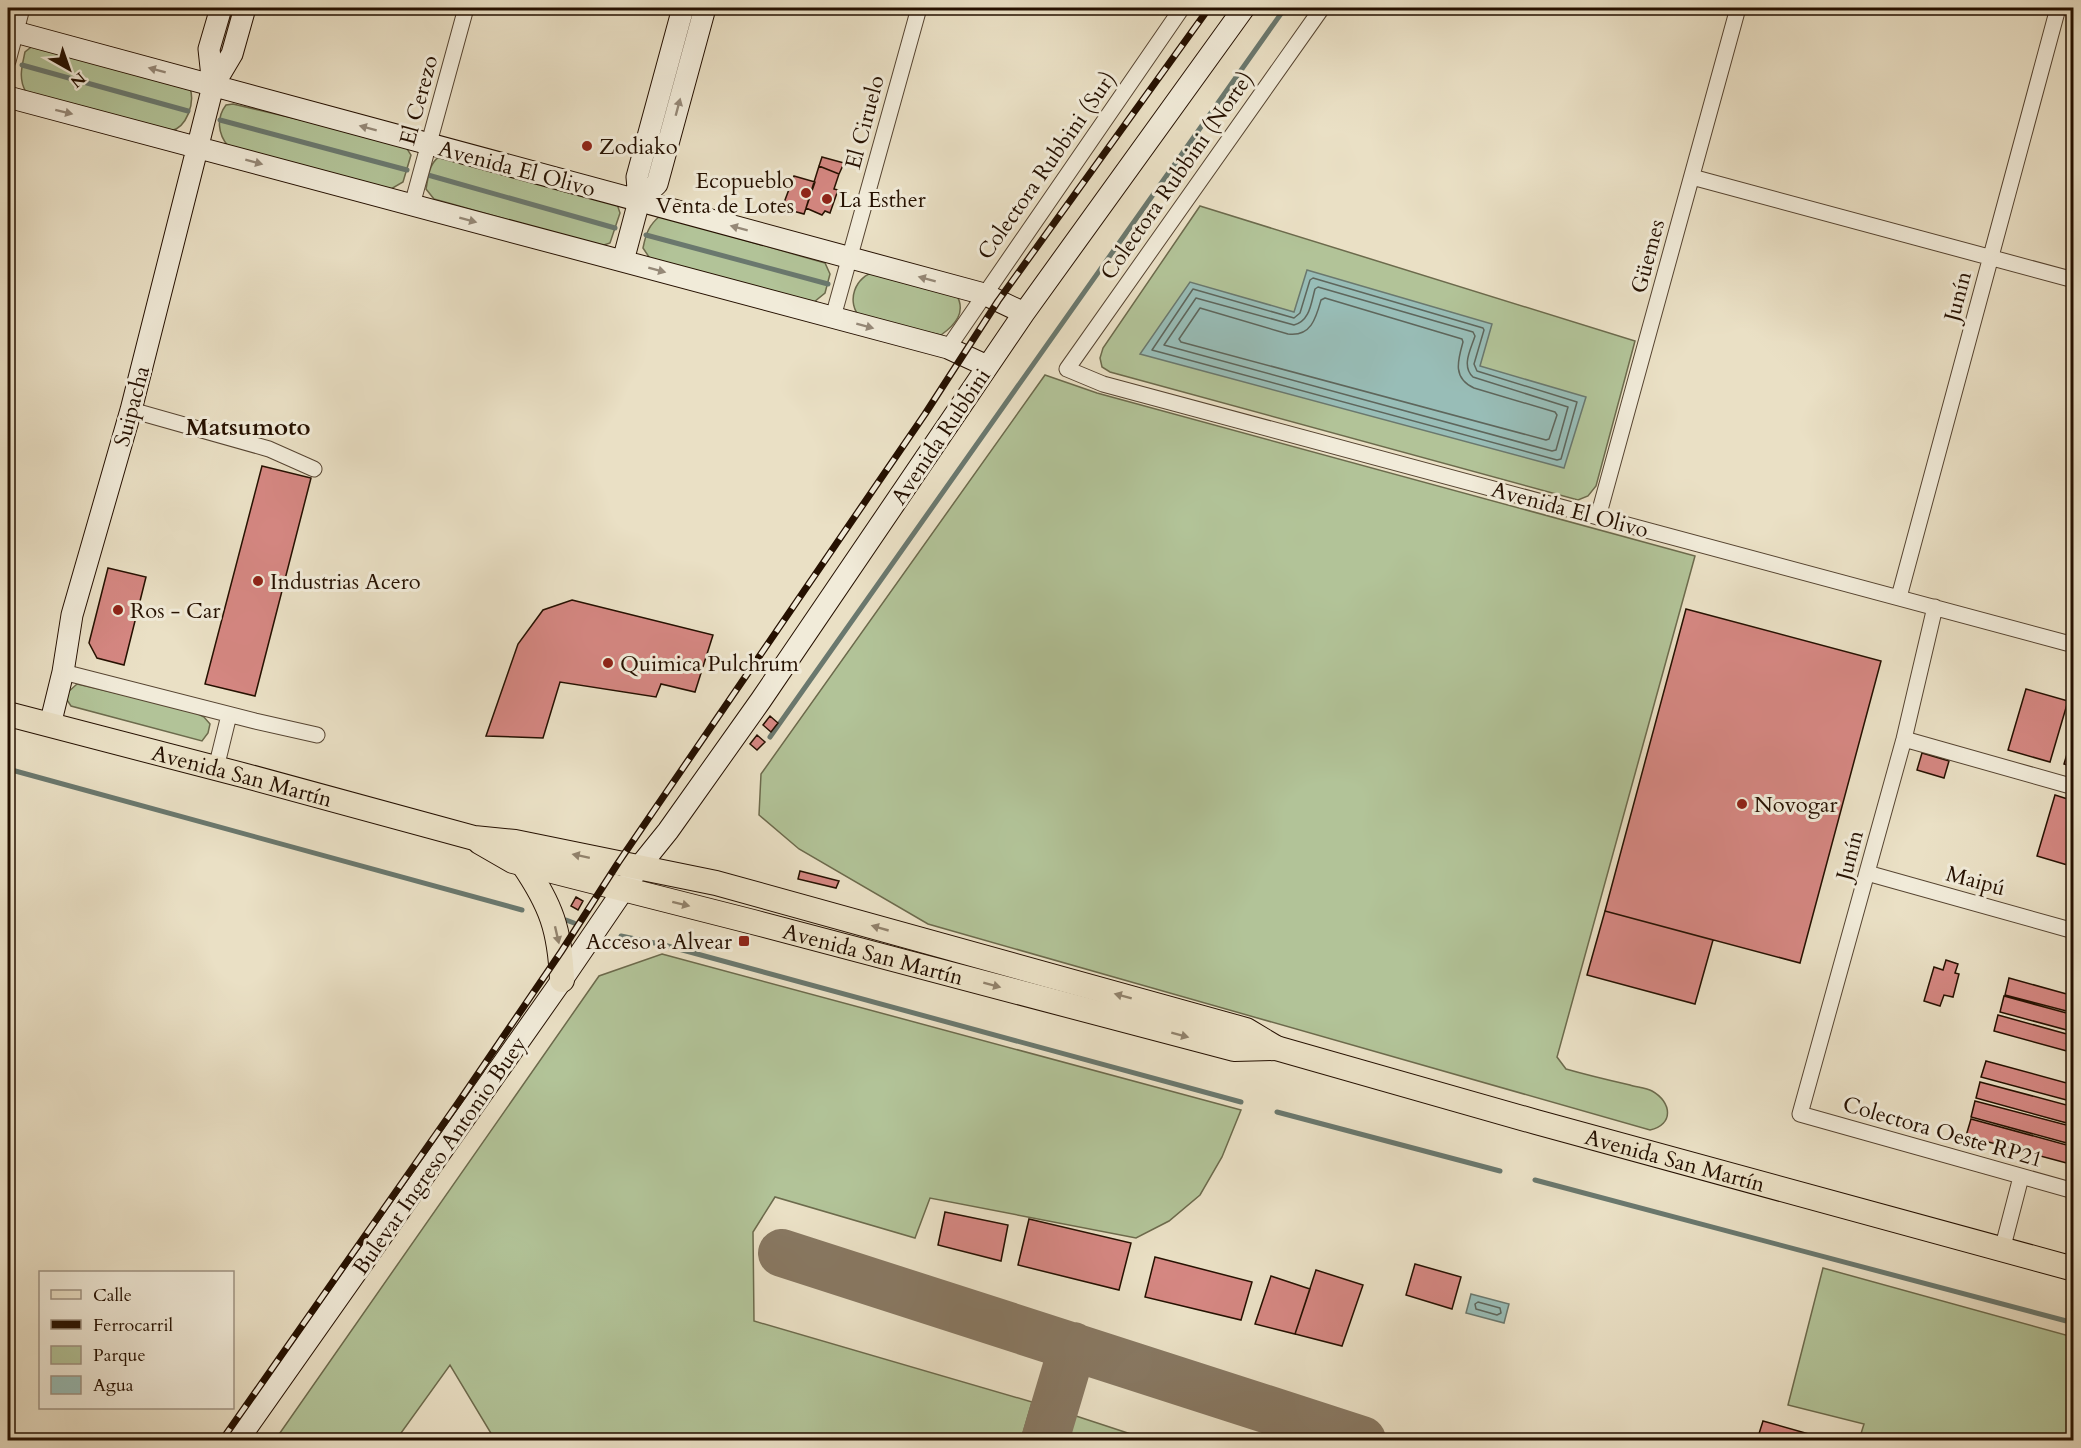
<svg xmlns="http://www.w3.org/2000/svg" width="2081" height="1448" viewBox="0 0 2081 1448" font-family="Cardo,serif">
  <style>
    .green { fill: #b2c398; stroke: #6c6a4c; stroke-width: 1.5 }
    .water { fill: #98bdb7; stroke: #6a786e; stroke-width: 1.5 }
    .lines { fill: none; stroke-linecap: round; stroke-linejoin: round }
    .shore { stroke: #5e665c; stroke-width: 1.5 }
    .stream { stroke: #6a786e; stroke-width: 5 }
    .taxiway { stroke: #887862; stroke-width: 48 }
    .building { fill: #d58782; stroke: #251000; stroke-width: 1.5 }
    .street-casing { stroke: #564431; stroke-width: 17 }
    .secondary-casing { stroke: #251000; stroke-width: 23 }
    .primary-casing { stroke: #251000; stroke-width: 26 }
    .street { stroke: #f1ebd9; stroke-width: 15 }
    .secondary { stroke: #f1ebd9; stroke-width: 21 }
    .primary { stroke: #eae0c5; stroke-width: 24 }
    .rail-casing { stroke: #251000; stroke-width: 7 }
    .rail { stroke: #f1ebd9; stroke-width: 4.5; stroke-dasharray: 14; stroke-linecap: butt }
    .oneway { fill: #958877 }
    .oneway2 { fill: #91826c }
    .poi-dot { fill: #8f2418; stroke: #f1ebd9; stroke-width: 2 }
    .labels { text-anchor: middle; stroke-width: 6; stroke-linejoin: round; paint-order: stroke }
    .street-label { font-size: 22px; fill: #251000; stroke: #f1ebd9 }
    .poi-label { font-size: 22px; fill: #251000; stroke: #f1ebd9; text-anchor: start }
    .neighbourhood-label { font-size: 24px; font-weight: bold; fill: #251000; stroke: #f1ebd9 }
  </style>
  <rect width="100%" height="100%" fill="#eae0c5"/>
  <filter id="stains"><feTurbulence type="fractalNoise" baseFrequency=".00333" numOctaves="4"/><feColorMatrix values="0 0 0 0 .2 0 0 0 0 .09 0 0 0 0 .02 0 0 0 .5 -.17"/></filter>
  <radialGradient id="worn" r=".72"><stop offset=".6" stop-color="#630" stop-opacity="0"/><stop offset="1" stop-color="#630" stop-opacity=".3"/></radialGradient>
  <path class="green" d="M35,44L190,88C195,103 187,127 171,131L26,92C18,79 22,66 25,52Z
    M233,104L404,144L411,155L403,182L391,189L228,146C218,134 216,118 226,105Z
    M443,154L617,204L620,213L610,243L601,246L434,199L426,189C429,173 429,162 443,154Z
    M1200,206L1635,341L1596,486L1588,496L1578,500L1110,372L1102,367L1100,358L1103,348Z
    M660,216L825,263L830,274L825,293L814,302L651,260L643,248C646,233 649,225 660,216Z
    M876,272L956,294C967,312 955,325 941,335L861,318C845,303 855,275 876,272Z
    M1045,375L1097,393L1695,556L1557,1057L1566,1069C1587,1075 1608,1080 1630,1085C1636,1087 1646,1088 1652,1091C1672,1102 1674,1125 1650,1130L928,924L799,849L759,815L761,774Z
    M77,684L190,710L204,717L210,724L208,733L202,741L71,706L67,700V693Z
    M662,954L1241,1110L1222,1157L1200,1195L1169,1221L1136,1238L930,1198L915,1238L775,1197L753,1232L754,1321L1032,1402L1021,1440H495L450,1365L396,1440H275L599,976Z
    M1823,1268L2073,1337V1440H1859L1864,1424L1788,1405Z
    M1073,1415L1149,1440H1066Z"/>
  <path class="water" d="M1307,270L1492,324L1480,366L1586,397L1564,468L1140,354L1190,282L1294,312Z
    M1471,1294L1509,1304L1504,1323L1466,1313Z"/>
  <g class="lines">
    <path class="shore" d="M1313,278L1483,328L1484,330L1474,364L1477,371L1577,402L1561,459L1557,460L1152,350L1193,289L1294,318L1300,313L1310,280Z
      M1318,287L1473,332L1475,336C1471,349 1461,366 1473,377L1568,407L1556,450L1552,451L1164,345L1196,298L1294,325C1310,321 1311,303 1315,289Z
      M1325,298L1462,339L1463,342C1458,360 1452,378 1474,388L1555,412L1557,415L1549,439L1546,440L1181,342L1179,339L1200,308L1288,334C1311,337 1316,318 1321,300Z
      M1478,1302L1500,1308L1501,1313L1497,1315L1476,1309L1475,1304Z"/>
    <path class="stream" d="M22,65L188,111
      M220,120L407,170
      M428,175L615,228
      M646,235L828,284
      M770,737L1285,8
      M8,769L522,910
      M566,920L574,923
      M621,936L664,945L1241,1102
      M1277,1112L1500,1171
      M1535,1180L2074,1323"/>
    <path class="taxiway" d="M782,1253L1362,1440
      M1045,1440L1073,1346"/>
  </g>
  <path class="building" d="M822,157L844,163L839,174L819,166Z
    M819,166L839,174L834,189L838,190L830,213L825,211L822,215L806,208Z
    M794,176L815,182L804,214L782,208Z
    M262,466L311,478L255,696L205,684Z
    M108,568L146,577L124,665L97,658L89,643Z
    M572,600L713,635L695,692L661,684L656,697L560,682L543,738L486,736L518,644L543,610Z
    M1686,609L1881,661L1800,963L1605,911Z
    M2026,689L2068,701L2050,762L2008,750Z
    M770,716L778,723L771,732L763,725Z
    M2074,731V767L2064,764Z
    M757,735L765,742L757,750L750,744Z
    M1922,753L1949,761L1944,778L1917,770Z
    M2055,795L2074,801V867L2037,856Z
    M800,871L839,881L836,888L798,879Z
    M576,897L583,901L578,910L571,906Z
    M1605,911L1713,940L1695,1004L1587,975Z
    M1946,960L1958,964L1955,973L1959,974L1953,997L1944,995L1940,1006L1924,1001L1934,967L1943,970Z
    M2009,978L2074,996V1013L2005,995Z
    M2004,996L2074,1015V1032L2000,1012Z
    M1998,1015L2074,1036V1053L1994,1031Z
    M1986,1061L2074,1085V1102L1981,1077Z
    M1980,1082L2074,1107V1125L1976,1098Z
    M1975,1101L2074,1127V1145L1971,1117Z
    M1971,1119L2074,1147V1165L1966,1136Z
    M945,1212L1008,1225L1001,1261L938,1245Z
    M1029,1219L1131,1243L1119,1290L1018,1265Z
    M1155,1257L1252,1282L1241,1320L1145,1297Z
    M1415,1264L1461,1277L1452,1309L1406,1295Z
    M1316,1270L1363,1285L1342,1346L1295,1334Z
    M1271,1276L1310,1289L1295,1334L1255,1324Z
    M1763,1421L1830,1440H1757Z"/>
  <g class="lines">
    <g class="street-casing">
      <path id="street" d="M1322,8L1067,369L1103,384L2074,645
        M8,61L22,8
        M1692,177L2074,280
        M412,205L466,8
        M833,317L919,8
        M948,348L1182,8
        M131,410L269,449L314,469
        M1598,517L1738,8
        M1899,597L2058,8
        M1935,607L1904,739L1800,1114L2074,1191
        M63,672L255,721L317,735
        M1904,739L2074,787
        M216,768L229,715
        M1867,873L2074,931
        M2002,1250L2021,1177"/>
    </g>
    <g class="secondary-casing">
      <path id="secondary" d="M8,30L984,294L1024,313
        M213,86L209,49L221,8
        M8,97L948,348L987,366
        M639,201L657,184L705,8
        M623,261L639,201L637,177L683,8
        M50,725L63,672L72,615L131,410L213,86L232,54L245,8
        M238,1440L562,980L639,867L668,831L761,700L1024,313L1244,8"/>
    </g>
    <g class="primary-casing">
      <g id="primary">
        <path id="s1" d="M8,714L250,777L474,838L515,842L716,883L1246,1030L1276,1048L1536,1122L2074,1269"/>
        <path id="s2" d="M480,842L513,861L753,922L1234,1049L1276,1048"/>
        <path d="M523,864C551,905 560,930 562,980"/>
      </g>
    </g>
    <use href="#street" class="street"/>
    <use href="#secondary" class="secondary"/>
    <use href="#primary" class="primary"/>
    <g class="rail-casing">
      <path id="rail" d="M222,1440L458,1103L561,952L618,863L925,414L998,301L1209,8"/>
    </g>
    <use href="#rail" class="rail"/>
  </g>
  <defs><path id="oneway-solid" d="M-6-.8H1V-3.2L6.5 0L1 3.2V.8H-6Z" transform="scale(1.5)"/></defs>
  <g class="oneway">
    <use href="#oneway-solid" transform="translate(157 70) rotate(-165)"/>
    <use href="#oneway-solid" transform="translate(678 107) rotate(-75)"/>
    <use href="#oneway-solid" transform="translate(64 112) rotate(14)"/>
    <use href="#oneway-solid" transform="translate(368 128) rotate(-165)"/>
    <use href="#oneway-solid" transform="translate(254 162) rotate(15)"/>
    <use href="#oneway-solid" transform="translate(468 220) rotate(15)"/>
    <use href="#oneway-solid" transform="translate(739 228) rotate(-165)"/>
    <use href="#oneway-solid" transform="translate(657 270) rotate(15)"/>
    <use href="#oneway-solid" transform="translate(927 279) rotate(-165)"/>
    <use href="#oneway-solid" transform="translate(865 326) rotate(15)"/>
  </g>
  <g class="oneway2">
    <use href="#oneway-solid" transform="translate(581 856) rotate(-168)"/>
    <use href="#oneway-solid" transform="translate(681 904) rotate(14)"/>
    <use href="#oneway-solid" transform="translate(880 928) rotate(-164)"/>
    <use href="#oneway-solid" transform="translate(557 935) rotate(77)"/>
    <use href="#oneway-solid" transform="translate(992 985) rotate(15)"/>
    <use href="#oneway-solid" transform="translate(1123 996) rotate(-165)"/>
    <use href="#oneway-solid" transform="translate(1180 1035) rotate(15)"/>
  </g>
  <g class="poi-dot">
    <circle cx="587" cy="146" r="6"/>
    <circle cx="806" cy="193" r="6"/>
    <circle cx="827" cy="199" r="6"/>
    <circle cx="258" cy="581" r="6"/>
    <circle cx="118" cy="610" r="6"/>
    <circle cx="608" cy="663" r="6"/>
    <circle cx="1742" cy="804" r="6"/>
    <rect x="738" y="935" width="12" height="12" rx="3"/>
  </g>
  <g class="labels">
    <g class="street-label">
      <text transform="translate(418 100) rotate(-75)" y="8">El Cerezo</text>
      <text transform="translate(864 122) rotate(-75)" y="8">El Ciruelo</text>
      <text transform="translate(1046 165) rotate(-55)" y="8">Colectora Rubbini (Sur)</text>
      <text transform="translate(517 168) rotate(15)" y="8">Avenida El Olivo</text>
      <text transform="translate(1176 175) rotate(-55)" y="8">Colectora Rubbini (Norte)</text>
      <text transform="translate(1647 256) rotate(-75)" y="8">Güemes</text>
      <text transform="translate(1957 296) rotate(-75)" y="8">Junín</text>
      <text transform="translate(131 406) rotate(-75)" y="8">Suipacha</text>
      <text transform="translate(940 436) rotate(-56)" y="8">Avenida Rubbini</text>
      <text transform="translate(1570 509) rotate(15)" y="8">Avenida El Olivo</text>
      <text dy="8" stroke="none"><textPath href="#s1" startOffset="242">Avenida San Martín</textPath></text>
      <text transform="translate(1849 855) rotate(-75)" y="8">Junín</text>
      <text transform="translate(1976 880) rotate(15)" y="8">Maipú</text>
      <text dy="8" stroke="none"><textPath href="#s2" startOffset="410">Avenida San Martín</textPath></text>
      <text transform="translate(1943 1131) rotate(16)" y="8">Colectora Oeste RP21</text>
      <text transform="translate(439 1155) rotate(-55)" y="8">Bulevar Ingreso Antonio Buey</text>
      <text dy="8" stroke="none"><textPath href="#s1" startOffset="1728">Avenida San Martín</textPath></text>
    </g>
    <g class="poi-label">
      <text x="599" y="154">Zodiako</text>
      <text x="794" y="188" text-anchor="end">Ecopueblo<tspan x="794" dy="25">Venta de Lotes</tspan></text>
      <text x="839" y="207">La Esther</text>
      <text x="270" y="589">Industrias Acero</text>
      <text x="130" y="618">Ros - Car</text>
      <text x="620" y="671">Quimica Pulchrum</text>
      <text x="1754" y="812">Novogar</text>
      <text x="732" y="949" text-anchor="end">Acceso a Alvear</text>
    </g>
    <g class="neighbourhood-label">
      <text x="248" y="435">Matsumoto</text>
    </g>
  </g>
  <rect width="2081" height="1448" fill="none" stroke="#eae0c5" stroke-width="30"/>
  <rect x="9" y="9" width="2063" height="1430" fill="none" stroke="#251000" stroke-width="3"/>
  <rect x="15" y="15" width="2051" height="1418" fill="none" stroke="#251000" stroke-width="1.5"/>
  <rect x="39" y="1271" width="195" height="138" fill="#f1ebd9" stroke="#9f9382" stroke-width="1.5"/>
  <rect x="51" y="1290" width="30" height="9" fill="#eae0c5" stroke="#9f9382" stroke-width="1.5"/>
  <text x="93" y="1301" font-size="18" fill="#251000">Calle</text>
  <rect x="51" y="1320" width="30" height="9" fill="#251000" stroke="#9f9382" stroke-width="1.5"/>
  <text x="93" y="1331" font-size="18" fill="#251000">Ferrocarril</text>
  <rect x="51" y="1346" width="30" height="18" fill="#b2c398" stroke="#9f9382" stroke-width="1.5"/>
  <text x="93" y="1361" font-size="18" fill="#251000">Parque</text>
  <rect x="51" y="1376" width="30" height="18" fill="#98bdb7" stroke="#9f9382" stroke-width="1.5"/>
  <text x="93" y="1391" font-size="18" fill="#251000">Agua</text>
  <g transform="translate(69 69) rotate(140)" stroke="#f1ebd9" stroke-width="4.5" paint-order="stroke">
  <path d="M0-4.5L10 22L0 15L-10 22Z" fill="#251000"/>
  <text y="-9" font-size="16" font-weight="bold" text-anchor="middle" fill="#251000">N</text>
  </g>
  <rect width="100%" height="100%" filter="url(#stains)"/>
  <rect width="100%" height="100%" fill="url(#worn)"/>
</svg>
